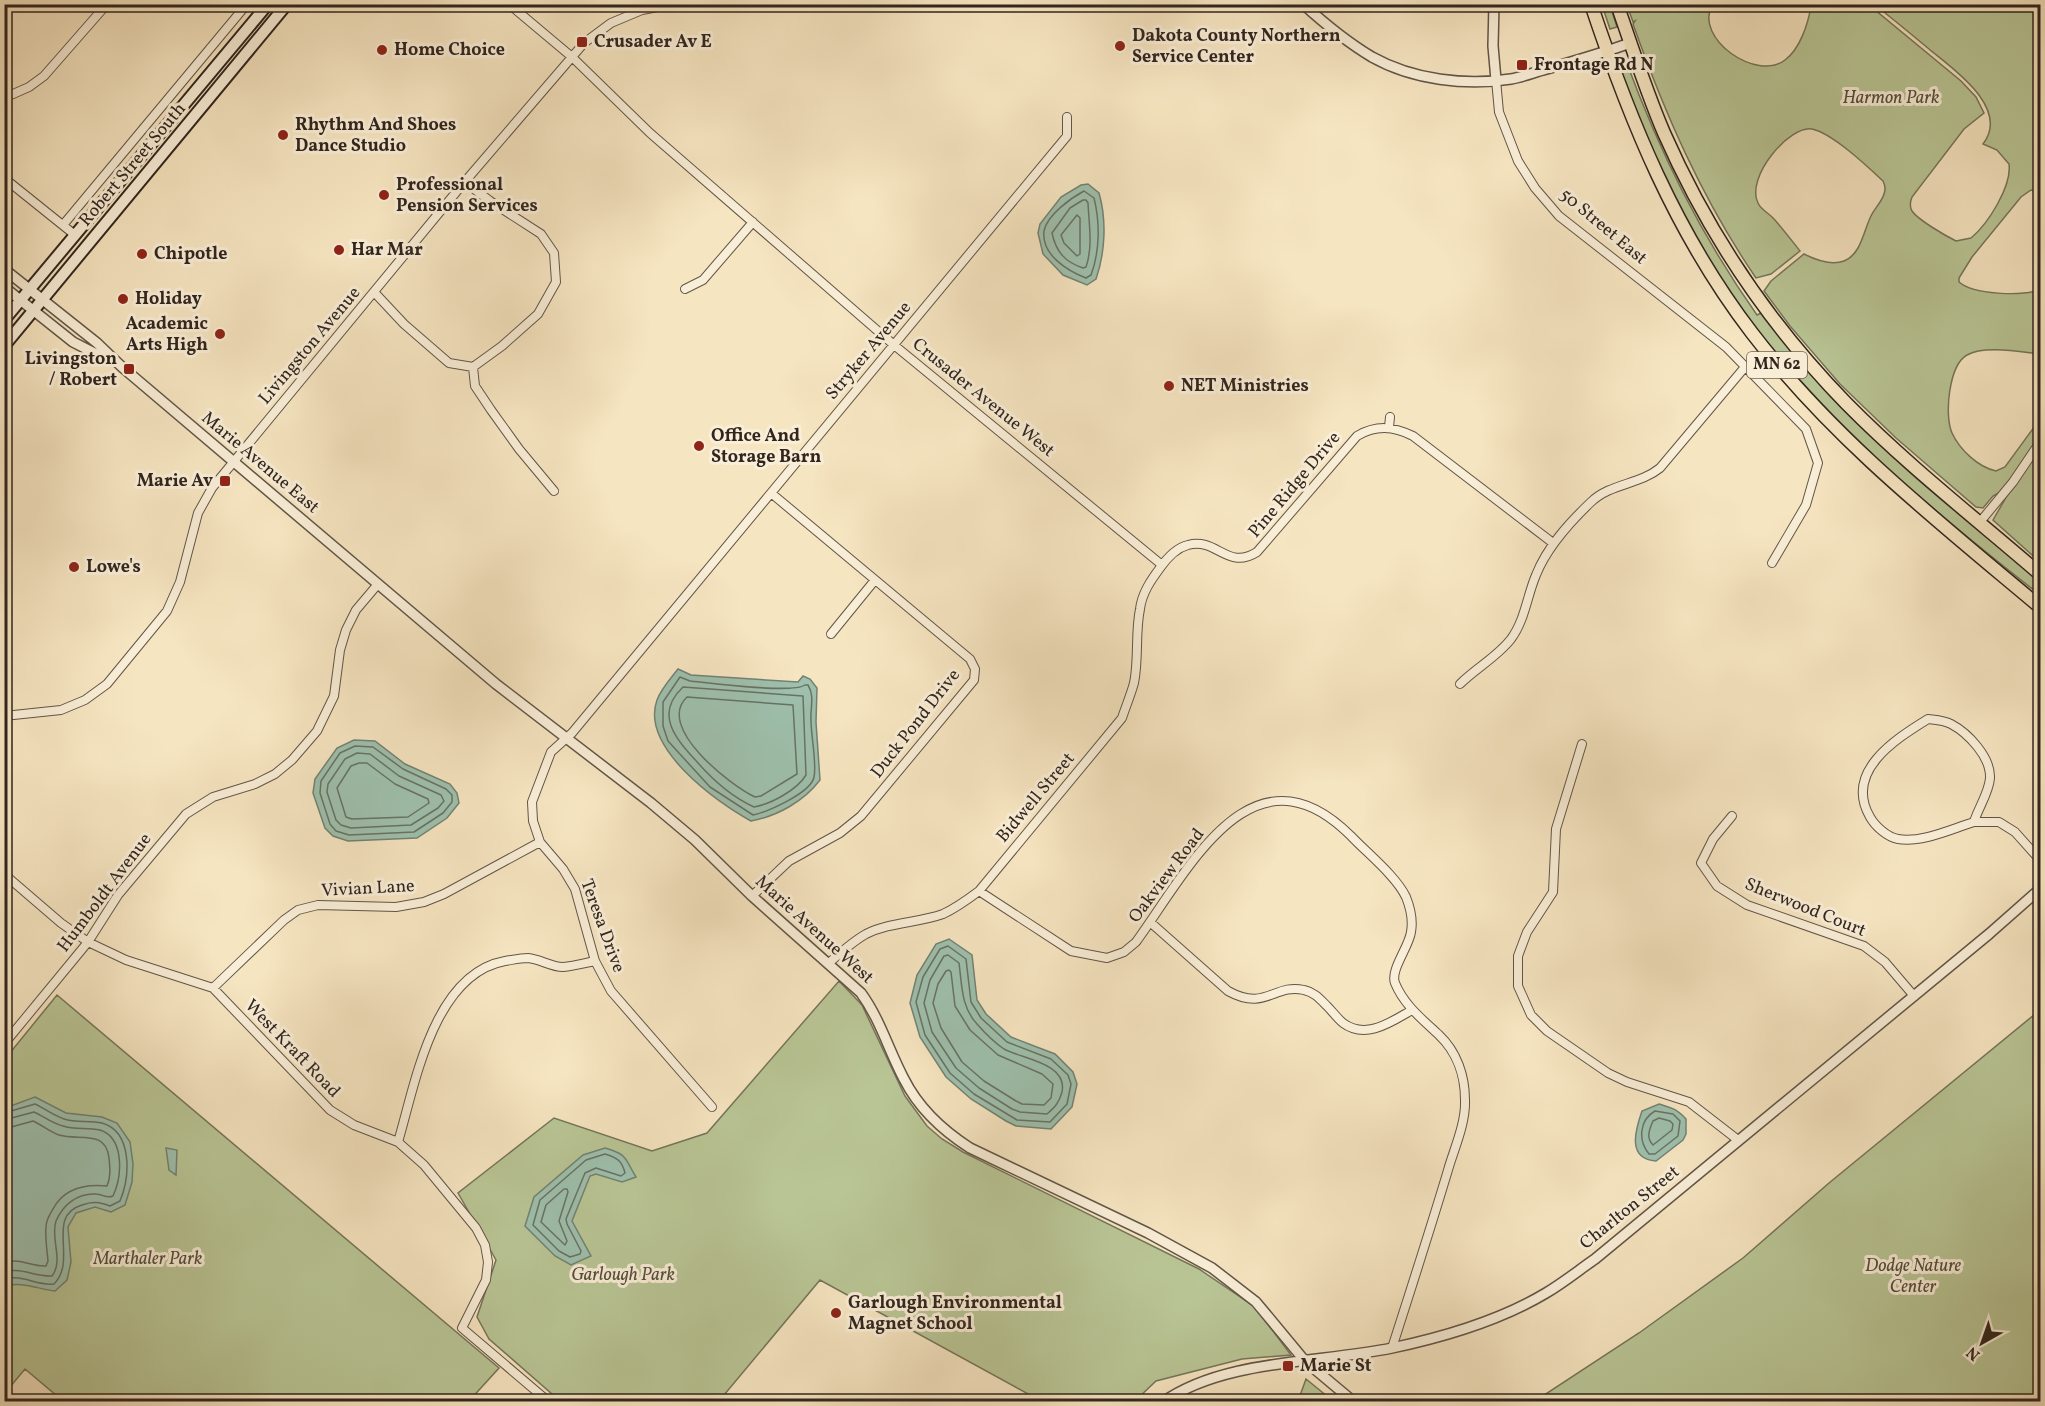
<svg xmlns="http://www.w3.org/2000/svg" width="2045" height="1406" font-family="Vollkorn,serif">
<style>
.green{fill:#b9c595;stroke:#75755a;stroke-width:1.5}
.water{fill:#9ec0ad;stroke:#728274;stroke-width:1.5}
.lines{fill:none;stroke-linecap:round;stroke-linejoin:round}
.shore{stroke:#687266;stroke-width:1.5}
.stream{stroke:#728274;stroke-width:2}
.minor-casing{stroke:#625547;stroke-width:10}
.tertiary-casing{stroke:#625547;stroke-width:12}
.secondary-casing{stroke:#31251e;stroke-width:14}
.trunk-casing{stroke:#31251e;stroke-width:15}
.minor{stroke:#f9eed7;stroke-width:8}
.tertiary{stroke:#f9eed7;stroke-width:9}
.secondary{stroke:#f9eed7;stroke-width:10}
.trunk{stroke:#f6e5c1;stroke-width:12}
.poi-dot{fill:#8f2418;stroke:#f9eed7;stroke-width:2}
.labels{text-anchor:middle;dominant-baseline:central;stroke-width:6;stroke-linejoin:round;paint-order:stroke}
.shield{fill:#f9eed7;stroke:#6d6156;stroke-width:1.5}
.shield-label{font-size:16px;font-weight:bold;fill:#31251e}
.poi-label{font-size:18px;font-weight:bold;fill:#31251e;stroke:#f9eed7;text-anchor:start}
.park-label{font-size:18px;font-style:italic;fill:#534d3c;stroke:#f9eed7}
.street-label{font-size:18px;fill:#31251e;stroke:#f9eed7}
</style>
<rect width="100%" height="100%" fill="#f6e5c1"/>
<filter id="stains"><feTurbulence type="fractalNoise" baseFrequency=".00333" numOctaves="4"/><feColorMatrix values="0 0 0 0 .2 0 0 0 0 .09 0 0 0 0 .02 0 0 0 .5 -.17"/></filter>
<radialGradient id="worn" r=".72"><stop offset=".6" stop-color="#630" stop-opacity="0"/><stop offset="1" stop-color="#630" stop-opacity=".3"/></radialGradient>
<path class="green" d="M 1816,4 L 1869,5 L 1961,81 L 1976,97 L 1984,113 L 1964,129 L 1912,197 C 1910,202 1909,206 1912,211 C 1918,220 1946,236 1956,241 L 1971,238 C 1988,224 2012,186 2009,164 L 1997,150 L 1983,144 C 2011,108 1952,68 1929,49 C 1911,34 1893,19 1875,5 L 2040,5 L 2040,193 L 2031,190 L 2021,197 L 1972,257 L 1959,278 L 1959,282 C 1974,295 2021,296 2040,290 L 2040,354 C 2021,352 1984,345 1967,355 C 1949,365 1944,415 1952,433 C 1960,450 1978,467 1996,471 L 2005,467 L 2040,419 L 2040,436 L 2002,491 L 1993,496 L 1983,508 L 1976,507 L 1896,438 L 1840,384 L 1790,326 L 1764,291 L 1771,281 L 1804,254 C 1816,260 1831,266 1844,261 C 1862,254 1864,228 1872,214 C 1876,207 1882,201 1884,194 C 1886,189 1885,185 1883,181 C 1867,166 1832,133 1812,129 C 1790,125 1745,177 1758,203 C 1761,210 1769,213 1774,219 C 1783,229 1792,241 1800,251 L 1771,274 L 1756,278 C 1702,199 1665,114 1633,24 L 1635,21 L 1633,22 L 1627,5 L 1712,5 C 1694,39 1757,82 1785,60 C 1800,49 1808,24 1811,6 Z
M 1602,5 L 1610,5 L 1617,27 L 1610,29 Z
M 1623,58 L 1626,61 C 1660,153 1700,234 1757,315 L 1761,313 C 1783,341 1806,370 1831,397 C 1896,464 1970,522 2040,582 L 2040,595 C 1938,515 1836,432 1756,329 C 1725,288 1698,243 1674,198 C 1651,155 1635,109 1618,64 L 1620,59 Z
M 2040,447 L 2040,562 L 1993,520 L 2008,494 Z
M 839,981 L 862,1005 L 905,1096 L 927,1126 L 942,1139 L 963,1152 L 1199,1269 L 1255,1307 L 1291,1355 L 1242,1359 L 1156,1381 L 1135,1401 L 1041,1401 L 820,1280 L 719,1401 L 560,1401 L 489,1339 L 477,1317 L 496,1260 L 458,1193 L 554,1118 L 652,1151 L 707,1133 Z
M 57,995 L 499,1368 L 469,1401 L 63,1401 L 25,1369 L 5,1393 L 5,1059 Z
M 2040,1010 L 2040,1401 L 1535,1401 L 1639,1333 L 1743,1258 L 1829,1183 Z
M 1306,1379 L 1333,1401 L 1298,1401 Z"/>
<path class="water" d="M 1088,184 L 1099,193 C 1107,221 1105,253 1096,279 L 1087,285 L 1063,275 L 1043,254 L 1038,233 L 1040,224 L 1061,197 L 1081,185 Z
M 678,669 L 691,675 L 798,682 L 803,676 L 810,679 L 817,688 L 816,722 L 820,780 C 804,801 778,816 751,821 C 716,802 640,747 657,700 C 661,689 671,678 678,669 Z
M 354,740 L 375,741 L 405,764 L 450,784 L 457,793 L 459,803 L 447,818 L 417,838 L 348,841 L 333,836 L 325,828 L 313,793 L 315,779 L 337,748 Z
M 949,939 L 972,955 L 977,1000 L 986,1014 L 1011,1037 L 1055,1054 L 1073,1072 L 1077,1084 L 1072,1107 L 1051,1129 L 1016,1126 L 1006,1121 L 971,1099 L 946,1077 L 920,1037 L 910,1003 L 917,975 L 936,944 Z
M 35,1097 L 66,1113 L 102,1117 L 117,1123 L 130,1142 L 133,1164 L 132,1182 L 125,1205 L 111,1212 L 95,1207 L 76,1213 L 68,1227 L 71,1262 L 67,1280 L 55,1291 C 38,1289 21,1281 5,1286 L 5,1108 Z
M 1659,1104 C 1672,1108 1677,1109 1686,1119 L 1686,1134 L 1683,1140 L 1656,1161 C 1627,1159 1635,1131 1642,1111 Z
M 166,1148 L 177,1150 L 176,1175 L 169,1170 Z
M 605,1148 C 629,1155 624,1158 636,1177 L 622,1182 L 596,1174 L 590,1176 L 572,1221 L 591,1256 L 571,1265 L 555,1256 L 525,1226 L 534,1197 L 583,1155 Z"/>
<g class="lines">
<path class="shore" d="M 1084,191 L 1094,198 C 1100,222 1100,251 1091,275 L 1086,278 C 1068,271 1041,255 1044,231 C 1047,215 1071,198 1084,191 Z
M 1083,200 L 1086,200 L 1088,203 C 1089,224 1093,247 1086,267 L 1083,268 C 1065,262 1056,252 1052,233 L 1070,208 Z
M 1077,215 L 1080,218 L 1080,254 L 1077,256 L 1064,243 L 1061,235 Z
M 680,677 L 690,681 C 710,683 792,694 805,685 L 808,685 C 815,696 810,709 811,721 C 811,735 817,765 814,777 C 811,793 767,812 753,815 L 710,787 L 668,741 L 663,726 L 663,702 Z
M 683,687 L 803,696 L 806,775 C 797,790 771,804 754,807 C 732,797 713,780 698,763 C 677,740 653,715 683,687 Z
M 687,697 L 793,705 L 797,774 L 761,796 L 755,797 C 730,785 655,727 687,697 Z
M 355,746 L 373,747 L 403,769 L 446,789 L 452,795 L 452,802 L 443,813 L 414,832 L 349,835 L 336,831 L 330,824 L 320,793 L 321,781 L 340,753 Z
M 357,753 L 370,754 L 399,776 L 441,795 L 444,801 L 438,808 L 411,825 L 351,828 L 341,825 L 336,820 L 327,792 L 328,784 L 345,759 Z
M 359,763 L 367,763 L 395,784 L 428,799 L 429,803 L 408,817 L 352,819 L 346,817 L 337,788 L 351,766 Z
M 948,946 L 966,959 L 971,1002 L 981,1018 L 1007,1042 L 1051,1059 L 1068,1075 L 1071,1084 L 1067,1104 L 1050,1122 L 1017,1120 L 974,1094 L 950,1073 L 925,1035 L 916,1002 L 923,977 L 940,949 Z
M 948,955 L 959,963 C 962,985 961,1007 977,1024 C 984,1032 995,1043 1004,1049 C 1022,1059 1068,1063 1062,1092 C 1059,1103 1055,1107 1047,1114 L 1020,1112 L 1012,1109 L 979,1088 L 956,1068 L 932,1032 L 924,1003 L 930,980 L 944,956 Z
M 949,970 L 951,972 L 955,1006 L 970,1030 L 998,1055 L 1042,1074 L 1053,1084 L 1051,1098 L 1044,1105 L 1022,1104 L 1016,1101 L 984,1081 L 962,1062 L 941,1028 L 933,1003 L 938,984 L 946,971 Z
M 1655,1111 L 1673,1114 L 1680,1121 L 1678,1136 L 1655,1154 L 1649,1154 C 1638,1141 1639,1120 1655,1111 Z
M 4,1113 L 35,1104 C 44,1108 54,1116 64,1119 C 76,1123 90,1120 102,1123 C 133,1132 130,1177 120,1201 L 110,1206 C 99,1202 93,1201 82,1205 C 45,1216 78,1260 54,1284 C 36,1286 23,1274 4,1279
M 1659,1118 L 1670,1121 L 1673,1124 L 1672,1130 L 1653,1145 C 1646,1138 1649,1130 1653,1121 Z
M 4,1120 L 34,1112 C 43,1116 53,1124 63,1126 C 75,1130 88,1127 100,1130 C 125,1138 122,1177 113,1196 C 106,1199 103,1194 96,1194 C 77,1193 63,1205 56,1221 C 50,1238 64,1261 52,1276 C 34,1277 23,1267 4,1272
M 4,1129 L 33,1121 C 42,1125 50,1132 59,1135 C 79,1141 106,1129 109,1158 C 110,1168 111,1177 107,1186 C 86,1184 64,1188 53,1209 C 50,1214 46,1220 46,1227 C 45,1238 47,1249 48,1261 L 46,1266 C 31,1267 22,1258 4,1262
M 605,1154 C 618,1158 622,1161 625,1173 L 621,1176 L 596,1168 L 585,1173 L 566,1219 L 567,1224 L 581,1251 L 580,1254 L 570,1257 L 559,1251 L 533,1225 L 540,1200 L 586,1160 Z
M 564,1189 L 567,1189 L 568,1192 L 559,1221 L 567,1241 L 565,1245 L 541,1222 L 546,1205 Z"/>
<path class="stream" d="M 2032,4 L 2040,10"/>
<g class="minor-casing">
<path id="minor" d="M 509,4 L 572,57 L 650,133 L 894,345 L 1162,565
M 1496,80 L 1499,112 L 1518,161 L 1535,188 L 1559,216 L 1726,347 L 1806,429 L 1818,463 L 1806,505 L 1772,563
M 4,98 L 29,87 L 44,76 L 107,4
M 4,178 L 75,235
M 63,225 L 247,4
M 685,289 L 703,280 L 753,222
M 374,292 L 404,324 L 449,363 L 473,367 L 502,346 L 538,314 L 556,282 L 554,253 L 541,234 L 490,201 L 465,182
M 473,367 L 475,386 L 491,410 L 519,449 L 554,491
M 1389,427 L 1390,417
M 1980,522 L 2013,482 L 2040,442
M 831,634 L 875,580
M 1460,684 C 1476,668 1497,657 1511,639 C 1525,620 1527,596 1536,575 C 1547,547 1569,523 1591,502 C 1611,483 1639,485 1660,468 L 1745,367
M 4,716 L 61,710 L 85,700 L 107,684 L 167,611 L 180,582 L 198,513 L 212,488 L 462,185 L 584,43 L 611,23 L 642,10 L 673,4
M 1928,719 C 1936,720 1943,720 1951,724 C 1968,733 1991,757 1990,778 C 1989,793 1978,808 1974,822 C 1951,829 1922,843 1898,839 C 1887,837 1875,826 1870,817 C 1844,772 1894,740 1928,719 Z
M 1582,744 L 1556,829 L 1553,892 L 1527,932 L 1518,956 L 1518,986 L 1531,1015 L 1547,1031 L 1608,1073 L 1627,1082 L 1689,1102 L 1738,1140
M 1732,816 L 1713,839 L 1701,863 L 1717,886 L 1747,905 L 1864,946 L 1885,962 L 1914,996
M 1974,822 L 1999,822 L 2015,832 L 2040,860
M 4,874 L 61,923 L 88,942 L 126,960 L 213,988 L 330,1110 L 354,1125 L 398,1142 L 424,1165 L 476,1228 L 485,1245 L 488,1262 L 486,1280 L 462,1328 L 549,1402
M 979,891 L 1071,951 L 1107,958 L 1124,952 L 1136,942 C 1188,871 1252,737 1351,836 C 1367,853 1396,876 1406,897 C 1410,907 1413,921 1411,932 C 1409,947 1390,970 1395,983 C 1404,1005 1422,1019 1439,1035 C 1457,1052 1465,1076 1465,1100 C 1466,1123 1454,1149 1448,1170 C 1430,1230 1411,1289 1392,1348
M 752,896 L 789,861 L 840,833 L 861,816 L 974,680 L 975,669 L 970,659 L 771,493
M 1150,922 L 1228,991 C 1266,1012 1274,983 1304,990 C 1314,992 1320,999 1327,1006 C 1332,1011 1337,1018 1343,1023 C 1366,1040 1391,1022 1412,1010
M 829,963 C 841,952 852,942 866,934 C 890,922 918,923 943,914 C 956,908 967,900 979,891 L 1122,718 C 1126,706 1131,694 1134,683 C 1139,659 1135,633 1140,609 C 1142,593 1151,580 1160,568 C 1167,558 1176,548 1188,545 C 1217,537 1227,571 1257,552 L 1357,436 C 1376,425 1393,426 1413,436 L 1553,543
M 213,988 L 284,920 L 298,910 L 318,905 L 396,907 L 424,902 L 444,894 L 540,842
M 4,1044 L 88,942 L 118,895 L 186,814 L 213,797 L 255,784 L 275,774 L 292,760 L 317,731 L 334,696 L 340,650 L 346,630 L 356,610 L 378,584
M 712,1107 L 611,991 L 595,961 L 575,889 L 563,869 L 540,842 L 533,821 L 532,802 L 551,752 L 572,733 L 1067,136 L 1067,117
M 398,1142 C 415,1085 433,974 505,961 C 512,960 520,958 528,958 C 540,959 551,967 563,967 C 574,966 585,963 595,961"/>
</g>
<g class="tertiary-casing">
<path id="tertiary" d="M 1303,4 C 1325,24 1347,42 1372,57 C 1413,80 1466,86 1511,79 C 1523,77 1535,72 1547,69 C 1575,61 1603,53 1630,43
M 1494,4 L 1493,46 L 1496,80
M 4,269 L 97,343 L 122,367 L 496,684 L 651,803 L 695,840 L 752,896 L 861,993 C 880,1019 889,1051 904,1079 C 919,1109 942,1130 970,1148 L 1148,1233 L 1212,1268 L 1256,1302 L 1305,1361 L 1354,1402
M 4,287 L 73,342 L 110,361
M 1163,1402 C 1224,1359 1321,1363 1392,1348 C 1444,1337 1501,1320 1546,1293 C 1563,1283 1579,1270 1595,1259 L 1989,934 L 2040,889"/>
</g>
<g class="secondary-casing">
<path id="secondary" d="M 4,320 L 268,4
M 4,346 L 287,4"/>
</g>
<g class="trunk-casing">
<path id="trunk" d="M 1591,4 C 1630,121 1676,234 1752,333 C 1833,439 1939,522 2040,607
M 1617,4 C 1632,47 1646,91 1664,133 C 1708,233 1770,325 1846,403 C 1906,464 1975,518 2040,574"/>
</g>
<use href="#minor" class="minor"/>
<use href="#tertiary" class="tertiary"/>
<use href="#secondary" class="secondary"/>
<use href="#trunk" class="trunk"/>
</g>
<g class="poi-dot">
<rect x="576" y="36" width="12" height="12" rx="3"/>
<circle cx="1120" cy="46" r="6"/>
<circle cx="382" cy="50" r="6"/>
<rect x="1516" y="59" width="12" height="12" rx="3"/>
<circle cx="283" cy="135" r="6"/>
<circle cx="384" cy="195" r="6"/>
<circle cx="339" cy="250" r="6"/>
<circle cx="142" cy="254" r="6"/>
<circle cx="123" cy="299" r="6"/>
<circle cx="220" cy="334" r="6"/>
<rect x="123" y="363" width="12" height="12" rx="3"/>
<circle cx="1169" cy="386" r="6"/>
<circle cx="699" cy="446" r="6"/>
<rect x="219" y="475" width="12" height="12" rx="3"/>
<circle cx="74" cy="567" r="6"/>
<circle cx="836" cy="1313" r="6"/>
<rect x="1282" y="1360" width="12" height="12" rx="3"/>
</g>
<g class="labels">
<rect class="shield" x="1747" y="352" width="60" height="26" rx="4.5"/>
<g class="shield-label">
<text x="1777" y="365">MN 62</text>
</g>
<g class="poi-label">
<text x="1132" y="36">Dakota County Northern<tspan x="1132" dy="21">Service Center</tspan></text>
<text x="594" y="42">Crusader Av E</text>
<text x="394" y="50">Home Choice</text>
<text x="1534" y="65">Frontage Rd N</text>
<text x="295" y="125">Rhythm And Shoes<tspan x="295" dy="21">Dance Studio</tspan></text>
<text x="396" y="185">Professional<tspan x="396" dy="21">Pension Services</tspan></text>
<text x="351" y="250">Har Mar</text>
<text x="154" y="254">Chipotle</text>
<text x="135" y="299">Holiday</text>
<text x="208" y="324" text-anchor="end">Academic<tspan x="208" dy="21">Arts High</tspan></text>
<text x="117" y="359" text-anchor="end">Livingston<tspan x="117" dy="21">/ Robert</tspan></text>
<text x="1181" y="386">NET Ministries</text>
<text x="711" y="436">Office And<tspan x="711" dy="21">Storage Barn</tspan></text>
<text x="213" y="481" text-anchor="end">Marie Av</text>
<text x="86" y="567">Lowe's</text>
<text x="848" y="1303">Garlough Environmental<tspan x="848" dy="21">Magnet School</tspan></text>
<text x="1300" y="1366">Marie St</text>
</g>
<g class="park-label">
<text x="1891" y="98">Harmon Park</text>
<text x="148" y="1259">Marthaler Park</text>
<text x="1913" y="1266">Dodge Nature<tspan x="1913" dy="21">Center</tspan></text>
<text x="623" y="1275">Garlough Park</text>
</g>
<g class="street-label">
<text transform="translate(133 165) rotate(-50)">Robert Street South</text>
<text transform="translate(1603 227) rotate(40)">50 Street East</text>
<text transform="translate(310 346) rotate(-50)">Livingston Avenue</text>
<text transform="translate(869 351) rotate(-50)">Stryker Avenue</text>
<text transform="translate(983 398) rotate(39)">Crusader Avenue West</text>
<text transform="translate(260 463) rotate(40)">Marie Avenue East</text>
<text transform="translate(1295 485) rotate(-50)">Pine Ridge Drive</text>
<text transform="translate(916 724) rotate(-52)">Duck Pond Drive</text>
<text transform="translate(1036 798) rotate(-50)">Bidwell Street</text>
<text transform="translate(1167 876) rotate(-53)">Oakview Road</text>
<text transform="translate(368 889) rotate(-3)">Vivian Lane</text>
<text transform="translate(105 893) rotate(-53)">Humboldt Avenue</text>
<text transform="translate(1805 908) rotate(22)">Sherwood Court</text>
<text transform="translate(602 926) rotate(70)">Teresa Drive</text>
<text transform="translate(814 930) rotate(42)">Marie Avenue West</text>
<text transform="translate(292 1049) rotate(46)">West Kraft Road</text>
<text transform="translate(1630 1208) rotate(-39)">Charlton Street</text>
</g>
</g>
<rect width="2045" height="1406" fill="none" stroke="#f6e5c1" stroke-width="24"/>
<rect x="6" y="6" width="2033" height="1394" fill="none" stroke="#31251e" stroke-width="3"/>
<rect x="12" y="12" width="2021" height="1382" fill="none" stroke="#31251e" stroke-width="1.5"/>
<g transform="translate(1982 1343) rotate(220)" stroke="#f9eed7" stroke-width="4.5" paint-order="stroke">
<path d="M0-4.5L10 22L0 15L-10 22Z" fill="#31251e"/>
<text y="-9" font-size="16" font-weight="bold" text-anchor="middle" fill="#31251e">N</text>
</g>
<rect width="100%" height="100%" filter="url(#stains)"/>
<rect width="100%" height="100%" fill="url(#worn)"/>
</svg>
